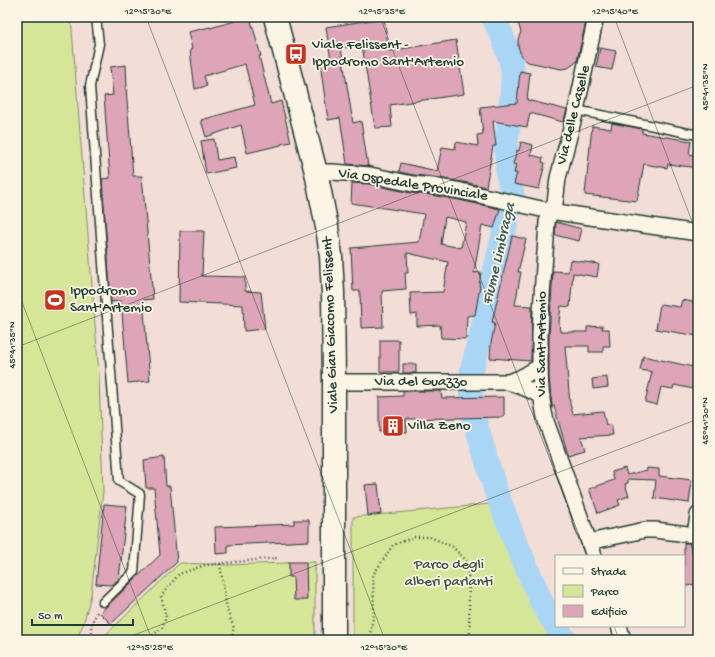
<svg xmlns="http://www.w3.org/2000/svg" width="715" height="657" font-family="'Gochi Hand',sans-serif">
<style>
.green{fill:#d6e699;stroke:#7a9266}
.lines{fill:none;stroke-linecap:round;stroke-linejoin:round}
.river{stroke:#aad6f6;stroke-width:24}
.building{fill:#dda5b7;stroke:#1f3d34;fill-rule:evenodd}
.lane-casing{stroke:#1f3d34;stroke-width:11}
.street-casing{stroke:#1f3d34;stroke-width:18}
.primary-casing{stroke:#1f3d34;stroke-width:25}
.path{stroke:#1f3d34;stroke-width:2.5;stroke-dasharray:1 3;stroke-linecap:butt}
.lane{stroke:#fcf5e5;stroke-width:8}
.street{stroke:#fcf5e5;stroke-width:15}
.primary{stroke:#fcf5e5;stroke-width:22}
.ticks{fill:none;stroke:#1f3d34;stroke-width:1;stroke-opacity:0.45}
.labels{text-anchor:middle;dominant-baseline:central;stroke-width:3.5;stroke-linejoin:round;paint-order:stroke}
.poi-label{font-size:15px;fill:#1f3d34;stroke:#fcf5e5;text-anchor:start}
.street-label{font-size:15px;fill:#1f3d34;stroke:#fcf5e5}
.park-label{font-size:15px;fill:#3a5643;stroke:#fcf5e5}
.water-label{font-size:16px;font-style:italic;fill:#3b5c5b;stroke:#fcf5e5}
.neatline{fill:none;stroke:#1f3d34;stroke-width:1.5}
.ticks-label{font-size:10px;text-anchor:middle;fill:#1f3d34}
</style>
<rect width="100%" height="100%" fill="#f3ddd7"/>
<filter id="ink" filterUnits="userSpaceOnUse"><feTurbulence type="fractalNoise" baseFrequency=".025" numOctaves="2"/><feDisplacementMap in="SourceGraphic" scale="8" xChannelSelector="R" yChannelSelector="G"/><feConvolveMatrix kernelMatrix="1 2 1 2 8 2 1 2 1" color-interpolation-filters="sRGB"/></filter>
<g filter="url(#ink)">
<path class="green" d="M 17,17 L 71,17 L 99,375 L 103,491 L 91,595 L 83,625 L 76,640 L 17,640 Z
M 491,504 C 507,542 523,580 544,615 C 549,623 556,632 561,640 L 353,640 L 353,517 Z
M 315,562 L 315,640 L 100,640 L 116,625 L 180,563 L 227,565 Z"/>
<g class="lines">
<path class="river" d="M 471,398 L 472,370 L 489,302 L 491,286 L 513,196 L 508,176 L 506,148 L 512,93 L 513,73 L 511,62 L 502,35 L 493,17
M 474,418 L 495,489 L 514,538 L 542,603 L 549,615 L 565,640"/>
</g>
<path class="building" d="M 234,17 L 250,17 L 261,56 L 259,56 L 271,104 L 281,101 L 291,142 L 281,144 L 281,145 L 247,153 L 241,125 L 206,137 L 201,120 L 255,105 L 245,64 L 204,76 L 207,86 L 195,89 L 190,50 L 192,49 L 188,32 L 210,27 L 210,28 L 235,21 Z
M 516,17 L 587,17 L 577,61 L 574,64 L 568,68 L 561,69 L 528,62 L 523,58 L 520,52 L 518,46 L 518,39 L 521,32 Z
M 384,18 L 389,51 L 456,40 L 464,94 L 390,105 L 392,127 L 375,128 L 362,45 L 341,48 L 353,123 L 361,121 L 368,166 L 347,164 L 340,118 L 328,120 L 320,63 L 331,61 L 326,27 Z
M 600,48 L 616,51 L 612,70 L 596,67 Z
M 126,65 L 127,86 L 126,87 L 133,176 L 142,176 L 153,299 L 143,300 L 150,381 L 128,383 L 121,301 L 111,302 L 102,179 L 110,178 L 104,96 L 113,95 L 110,67 Z
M 520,71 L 530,73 L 527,100 L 567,110 L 563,122 L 530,113 L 527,127 L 493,121 L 496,146 L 493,146 L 486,187 L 463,182 L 433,177 L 414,175 L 399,172 L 401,163 L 437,171 L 442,147 L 455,149 L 456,142 L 478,146 L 477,135 L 483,134 L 480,107 L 517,103 Z
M 612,123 L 642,129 L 642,133 L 691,141 L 689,154 L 698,156 L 698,168 L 668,164 L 667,168 L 644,164 L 637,201 L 585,195 L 592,126 L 611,129 Z
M 214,139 L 217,160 L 234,157 L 236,168 L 206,174 L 201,141 Z
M 521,142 L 533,145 L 531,155 L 543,158 L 542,162 L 545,163 L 539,189 L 514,184 L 517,173 L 514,173 L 516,165 L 513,164 L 517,150 L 519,151 Z
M 352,183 L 369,184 L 411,193 L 431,195 L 459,200 L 500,209 L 494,228 L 482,225 L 474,273 L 481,272 L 479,286 L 480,286 L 475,315 L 467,316 L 466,339 L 441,338 L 440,325 L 417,326 L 417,314 L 411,315 L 410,293 L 443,292 L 448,262 L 407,253 L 408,273 L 405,273 L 406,289 L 382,291 L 383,327 L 361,328 L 360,291 L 353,291 L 351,248 L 419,242 L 424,214 L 351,203 ZM 445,217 L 466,222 L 461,248 L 441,244 Z
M 556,222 L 582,229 L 579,241 L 555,235 Z
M 180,231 L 204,231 L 202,276 L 245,277 L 245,291 L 261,292 L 265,329 L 244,331 L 243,305 L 179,302 Z
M 512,236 L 526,239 L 518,272 L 521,272 L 515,305 L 532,306 L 531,361 L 490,358 L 491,343 L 495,323 L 492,322 Z
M 570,260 L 599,264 L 597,277 L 573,273 L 570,307 L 561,306 L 559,322 L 560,332 L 587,332 L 587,327 L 603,326 L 602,329 L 609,329 L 610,346 L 603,346 L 603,352 L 589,352 L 589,346 L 565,346 L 570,404 L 573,414 L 603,411 L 606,425 L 611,424 L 613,435 L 581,437 L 585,450 L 568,455 L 554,406 L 552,406 L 549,378 L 549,336 L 553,271 L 568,272 Z
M 682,300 L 698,303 L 698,336 L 656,329 L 660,304 L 680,307 Z
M 380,340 L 399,340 L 399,372 L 380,372 Z
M 643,356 L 698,368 L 698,390 L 674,385 L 673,389 L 661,387 L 657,405 L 645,402 L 652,372 L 640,370 Z
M 403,364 L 416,364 L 416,373 L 403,373 Z
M 607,377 L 608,387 L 593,389 L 592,379 Z
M 403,391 L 441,391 L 442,398 L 504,397 L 504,417 L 406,419 L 407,432 L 379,432 L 379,397 L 403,396 Z
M 164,457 L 166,486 L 170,486 L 177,562 L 111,624 L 100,613 L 160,555 L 154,488 L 146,488 L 144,460 Z
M 625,468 L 627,475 L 647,470 L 647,468 L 659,469 L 659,476 L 692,480 L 689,503 L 654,498 L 656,480 L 628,479 L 628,483 L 625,484 L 629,496 L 618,500 L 620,505 L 598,513 L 589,489 L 614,480 L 612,472 Z
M 378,484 L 381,514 L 368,516 L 365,485 Z
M 104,504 L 127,506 L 119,579 L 112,585 L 96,584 Z
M 294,520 L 309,520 L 309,541 L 228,545 L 228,553 L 216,554 L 215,527 L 294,524 Z
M 684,543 L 689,543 L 698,570 L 698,583 L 684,587 Z
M 289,562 L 306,562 L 307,600 L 294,600 L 293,577 L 289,577 Z"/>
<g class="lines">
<g class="lane-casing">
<path id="lane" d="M 96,17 L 99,44 L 90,86 L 119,481 L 140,494 L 134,572 L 103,602
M 576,110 L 698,135"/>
</g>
<g class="street-casing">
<path id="street" d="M 316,172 L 333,172 L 370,175 L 413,184 L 432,186 L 461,191 L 550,211 L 698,233
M 539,367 L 520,378 L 508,382 C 520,386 531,390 542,396
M 334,382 L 508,382
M 589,542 L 645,530 L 655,530 L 695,535 L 698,515
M 594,556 L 546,421 C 539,394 540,364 540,336 C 541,298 545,260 547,222 L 550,211 L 555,203 L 558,178 L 576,110 L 596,17
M 619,626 L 623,640"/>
</g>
<g class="primary-casing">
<path id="primary" d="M 275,17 L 316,172 L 327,227 L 331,256 L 333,293 L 334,382 L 334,640"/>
</g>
<path class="path" d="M 220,564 L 227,610 L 234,628 L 231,640
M 92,640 L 91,625 L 98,610
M 146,640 L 162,628 L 166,617 L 161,596 L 179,574 L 205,565 L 277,558
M 369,640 L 374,613 L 373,575 L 393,545 L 414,537 L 430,537 L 453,547 L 468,563 L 470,640"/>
<use href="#lane" class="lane"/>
<use href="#street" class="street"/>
<use href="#primary" class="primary"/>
</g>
</g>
<path class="ticks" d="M 146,17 L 385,640M 380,17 L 587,556M 614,17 L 698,237M 17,289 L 152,640M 17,347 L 698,85M 614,626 L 619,640M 121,640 L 698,419"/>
<defs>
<g id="bus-square" transform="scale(1.15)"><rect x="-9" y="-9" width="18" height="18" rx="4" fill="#c8321e" stroke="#fcf5e5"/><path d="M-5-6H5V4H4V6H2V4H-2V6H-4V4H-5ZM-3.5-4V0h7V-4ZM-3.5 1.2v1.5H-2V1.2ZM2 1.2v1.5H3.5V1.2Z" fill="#fff"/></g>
<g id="stadium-square" transform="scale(1.15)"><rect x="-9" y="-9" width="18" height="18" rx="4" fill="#c8321e" stroke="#fcf5e5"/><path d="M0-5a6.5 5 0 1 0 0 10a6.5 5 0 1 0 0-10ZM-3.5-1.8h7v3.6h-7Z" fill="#fff"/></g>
<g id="building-square" transform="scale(1.15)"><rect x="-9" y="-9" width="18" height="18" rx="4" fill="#c8321e" stroke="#fcf5e5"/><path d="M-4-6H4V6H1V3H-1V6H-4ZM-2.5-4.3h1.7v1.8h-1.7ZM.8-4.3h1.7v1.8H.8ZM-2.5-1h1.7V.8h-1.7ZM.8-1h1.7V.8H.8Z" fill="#fff"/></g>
</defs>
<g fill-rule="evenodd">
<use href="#bus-square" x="296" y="54"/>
<use href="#stadium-square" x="55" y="300"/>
<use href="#building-square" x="393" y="426"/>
</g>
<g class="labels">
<g class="poi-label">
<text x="312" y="45">Viale Felissent -<tspan x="312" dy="17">Ippodromo Sant'Artemio</tspan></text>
<text x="70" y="291">Ippodromo<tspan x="70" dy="17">Sant'Artemio</tspan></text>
<text x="408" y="426">Villa Zeno</text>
</g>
<g class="street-label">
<text transform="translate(574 115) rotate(-76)">Via delle Caselle</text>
<text transform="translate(413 185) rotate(9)">Via Ospedale Provinciale</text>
<text transform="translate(331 325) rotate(-92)">Viale Gian Giacomo Felissent</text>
<text transform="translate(542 344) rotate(-90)">Via Sant'Artemio</text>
<text x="421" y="382">Via del Guazzo</text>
</g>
<g class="park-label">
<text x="449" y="565">Parco degli<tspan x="449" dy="17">alberi parlanti</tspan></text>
</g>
<g class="water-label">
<text transform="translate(500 254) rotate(-77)">Fiume Limbraga</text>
</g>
</g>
<rect width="715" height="657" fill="none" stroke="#fcf5e5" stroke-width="44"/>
<rect x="555" y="555" width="130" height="72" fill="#fcf5e5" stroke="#a4ab9e"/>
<rect x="563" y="568" width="20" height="6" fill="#fcf5e5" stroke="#a4ab9e"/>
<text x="591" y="575" font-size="12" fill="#1f3d34">Strada</text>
<rect x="563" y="585" width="20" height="12" fill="#d6e699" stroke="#a4ab9e"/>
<text x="591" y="595" font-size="12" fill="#1f3d34">Parco</text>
<rect x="563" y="605" width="20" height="12" fill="#dda5b7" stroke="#a4ab9e"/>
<text x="591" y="615" font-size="12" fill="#1f3d34">Edificio</text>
<path d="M32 619v6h101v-6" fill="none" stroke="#1f3d34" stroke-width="2"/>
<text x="38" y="619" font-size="12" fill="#1f3d34" stroke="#fcf5e5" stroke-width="3" paint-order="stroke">50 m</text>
<rect x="22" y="22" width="671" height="613" class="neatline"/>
<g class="ticks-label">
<text x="148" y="14">12°15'30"E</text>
<text x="382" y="14">12°15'35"E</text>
<text x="615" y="14">12°15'40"E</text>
<text transform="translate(704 87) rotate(-90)" y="4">45°41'35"N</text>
<text transform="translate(11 345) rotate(-90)" y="4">45°41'35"N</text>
<text transform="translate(704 421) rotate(-90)" y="4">45°41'30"N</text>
<text x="150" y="650">12°15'25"E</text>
<text x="384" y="650">12°15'30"E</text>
</g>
</svg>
